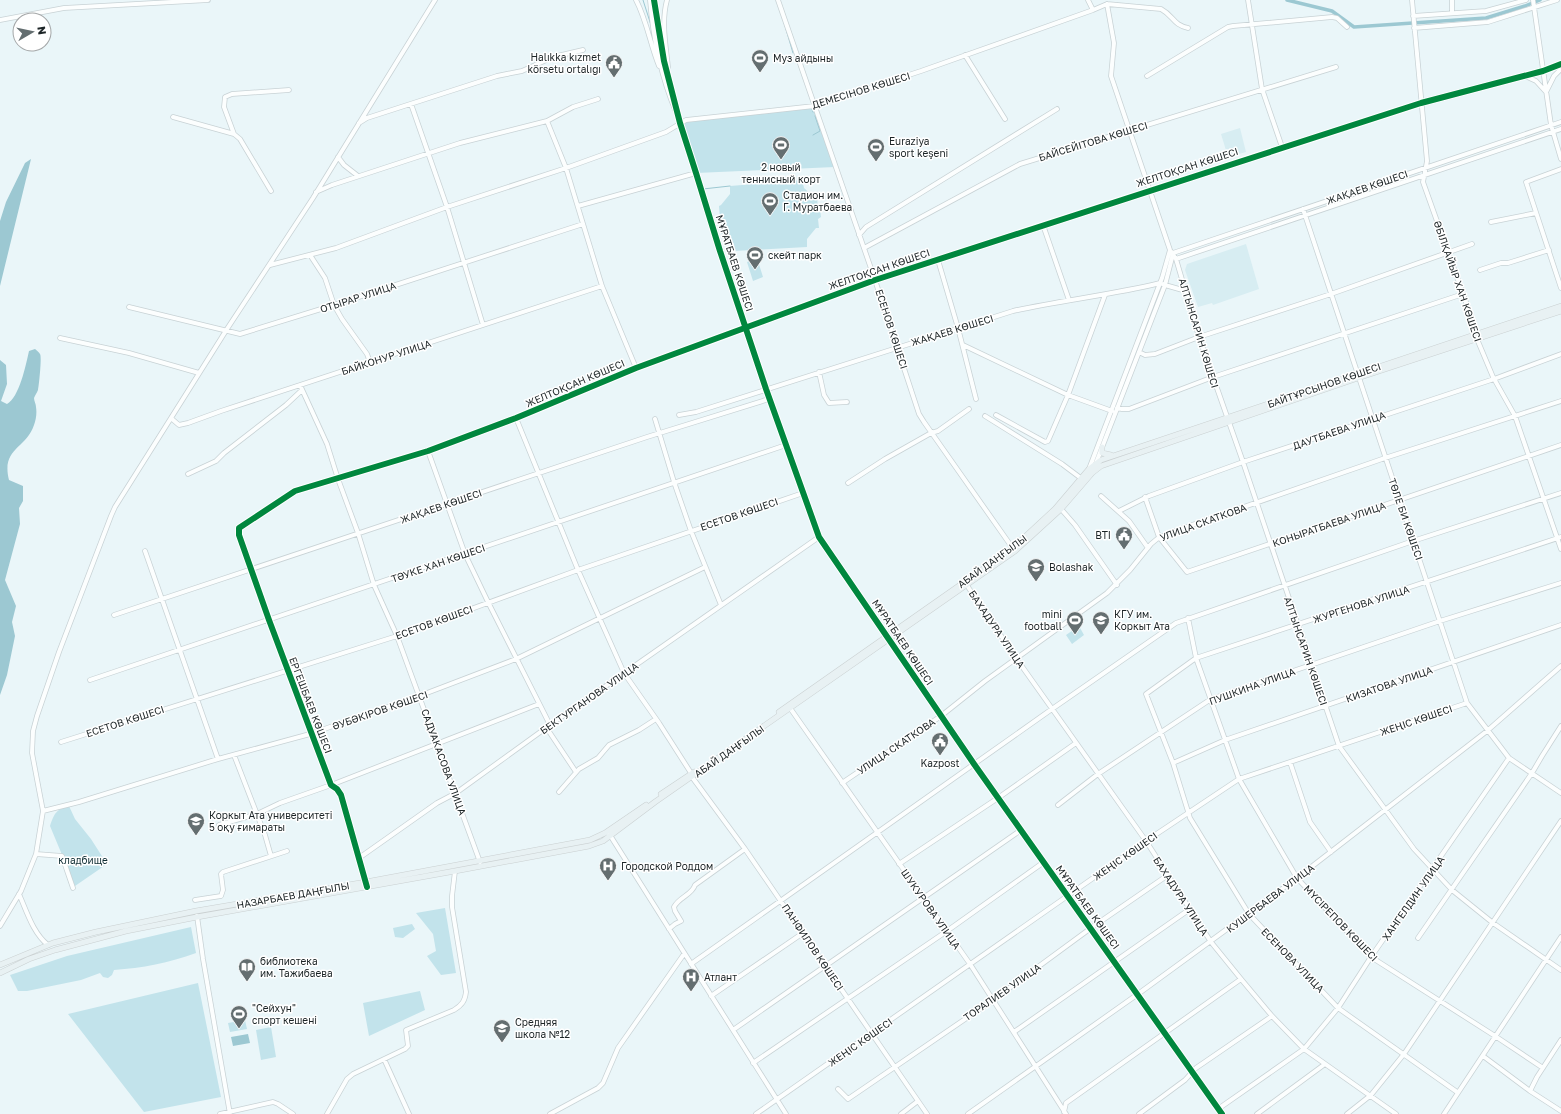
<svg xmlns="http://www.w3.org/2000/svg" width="1561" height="1114" font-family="'Golos Text',sans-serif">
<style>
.built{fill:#d7edf2}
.green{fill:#c2e3eb}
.water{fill:#9cc8d2}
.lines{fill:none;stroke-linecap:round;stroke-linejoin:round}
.stream{stroke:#9cc8d2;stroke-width:1}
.canal{stroke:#9cc8d2;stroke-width:3.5}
.minor-casing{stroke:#c8d2d5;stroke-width:5.5}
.major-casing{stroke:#cad0d1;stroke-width:6}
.minor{stroke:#fcfefe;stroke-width:4}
.major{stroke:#e8f1f3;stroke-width:5}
.cycleway-casing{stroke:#fff;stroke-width:8}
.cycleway{stroke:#00873e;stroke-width:6}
.labels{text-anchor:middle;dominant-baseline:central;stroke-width:3;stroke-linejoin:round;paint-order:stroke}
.poi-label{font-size:10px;fill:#1c2426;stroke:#fff;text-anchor:start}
.street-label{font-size:10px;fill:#1c2426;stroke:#fff}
.park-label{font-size:10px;fill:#112f35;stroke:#fff}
</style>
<rect width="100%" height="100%" fill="#eaf6f9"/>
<path class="built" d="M 1240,128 L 1246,152 L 1228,157 L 1221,134 Z
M 1246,244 L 1259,289 L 1213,305 L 1212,303 L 1198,307 L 1185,270 L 1187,264 Z"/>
<path class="green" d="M 814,106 L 835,167 L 696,173 L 680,123 Z
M 802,180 L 804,188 L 815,198 L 817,198 L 818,207 L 820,209 L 821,217 L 818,219 L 819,228 L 816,228 L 807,239 L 807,247 L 734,251 L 734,244 L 723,234 L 721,234 L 719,206 L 721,205 L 730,194 L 730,186 Z
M 757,258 L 763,277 L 753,281 L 747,262 Z
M 1079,626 L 1084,635 L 1072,644 L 1066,635 Z
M 69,806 L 75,819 L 91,839 L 107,864 L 75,886 L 50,826 C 54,814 56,809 69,806 Z
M 445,908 L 456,973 L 441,975 L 427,956 L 436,951 L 433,934 L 416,913 Z
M 412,924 L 415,929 L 403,938 L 395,937 L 393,928 Z
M 191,927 L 196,953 C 169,963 142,968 114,970 L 112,975 L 108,978 L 103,977 L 100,973 L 81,980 L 27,991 L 18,991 L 10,975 L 67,956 Z
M 198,983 L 221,1097 L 144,1112 L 68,1014 Z
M 420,991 L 425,1010 L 369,1036 L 363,1003 Z
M 245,1020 L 247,1029 L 230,1032 L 228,1023 Z
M 271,1027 L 276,1057 L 261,1060 L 256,1030 Z"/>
<path class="water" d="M 31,159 L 0,286 L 0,221 L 6,202 L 25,163 Z
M 35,349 C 37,351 39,352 40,354 C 42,356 39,385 38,390 C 37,393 35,395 34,398 C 34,401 36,404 36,407 C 37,413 36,420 34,425 C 26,449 1,448 9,480 L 23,486 L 23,501 L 19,508 L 20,524 L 5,580 L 16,606 L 12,622 L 15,636 L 7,675 L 0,695 L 0,360 L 6,365 L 7,384 L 1,401 L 7,404 C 19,398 26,365 29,351 Z
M 248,1034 L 250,1043 L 233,1046 L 231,1037 Z"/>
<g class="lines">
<path class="stream" d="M 643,0 L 651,25
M 783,19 L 793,53
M 662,61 L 664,67
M 812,109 L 813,112
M 813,135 L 820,131 L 815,116
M 703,189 L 730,186"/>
<path class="canal" d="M 1287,0 L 1332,11 L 1354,27 L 1486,18 L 1525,6 L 1540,0"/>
<g class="minor-casing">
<path id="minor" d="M 636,0 C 647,21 650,44 659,66
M 650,0 C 653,38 661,76 676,112
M 654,0 L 664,61 L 680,123 L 696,173 L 720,251 L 766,389 L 819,537 L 974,764 L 1222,1114
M 667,0 C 661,22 666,46 668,67
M 778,0 L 875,280 L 919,414 L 924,422 L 1014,550
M 1088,0 L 1093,10
M 1248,0 L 1262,89 L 1282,147
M 1412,0 L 1427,161 L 1423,182 L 1477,333 L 1477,339 L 1493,377 L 1515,416 L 1561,549
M 1452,0 L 1452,13
M 1533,0 L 1551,125 L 1561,159
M 1107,4 L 1114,43 L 1111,76 L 1170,250 L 1176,259 L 1199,337 L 1243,462 L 1339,746 L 1414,849 L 1452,890 L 1493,923 L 1561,970
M 1107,4 L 1161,9 C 1174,16 1173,25 1188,28
M 1413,16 L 1486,11 L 1526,0
M 0,20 L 64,8 L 208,0
M 1414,28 L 1488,22 L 1557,0
M 965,55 L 1005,119
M 1147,76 L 1228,27 L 1233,26 L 1332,17 L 1337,18 L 1347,27
M 1525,76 L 1536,81 L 1546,92 L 1554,76 L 1560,70
M 411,104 L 447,207 L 483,325
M 173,117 L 234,134 L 240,139 L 271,191
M 547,121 L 566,168 L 602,286 L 636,368
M 359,123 L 367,118 L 497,76 L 522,71 L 553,57 L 583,50
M 234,134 L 224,107 L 225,97 L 232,94 L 289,90
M 338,157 L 344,165 L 358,176
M 1561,169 L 1526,182 L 1561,288
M 316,192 L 332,185 L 460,143 L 547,121 L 573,107 L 598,99
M 578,206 L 696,173
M 1303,209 L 1467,703 L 1509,758 L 1561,793
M 1491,222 L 1536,213
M 1043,225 L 1069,300
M 859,235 L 866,227 L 1057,109
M 864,248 L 1020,164 L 1336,67
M 1173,253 L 1561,122
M 310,255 L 325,278 L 334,305 L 342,319 L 367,354 L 370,362
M 1176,259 L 1561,129
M 938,260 L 958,328 L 976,399
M 270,265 L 336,248 L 447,207 L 566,168 L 666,132 L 686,120 L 814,106 L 921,71 L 1093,10 L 1107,4
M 1480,270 L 1501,263 L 1508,263 L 1549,250
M 129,307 L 240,334 L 334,305 L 583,224
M 60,338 L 129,353 L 199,373
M 963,345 L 1068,395 L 1112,411
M 1139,352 L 1145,355 L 1155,354 L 1199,337 L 1331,294 L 1472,244
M 819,372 L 824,395 L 829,403 L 847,402
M 300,385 L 327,444 L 338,479 L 358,533 L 374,585 L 397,636 L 480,862
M 1117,408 L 1122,409 L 1129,409 L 1213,377 L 1463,294
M 679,415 L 696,412 L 1013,311 C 1062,300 1112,295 1160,283 L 1165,285 L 1186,291
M 996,415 L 1045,442 L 1048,441 L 1068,395 L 1105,295
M 985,416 L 1062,464 L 1082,479
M 516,418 L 578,570 L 624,673 L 659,723 L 691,773
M 172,419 L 179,425 L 188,423 L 221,411 L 602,286
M 655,419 L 674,482 L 691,531 L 721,605
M 428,451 L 465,554 L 488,602 L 550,725
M 1096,463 L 1165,285 L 1173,254
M 1089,469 L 1162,278 L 1170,250
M 188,474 L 216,461 L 224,453 L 286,405 L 302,390
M 848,483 L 885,459 L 931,433 L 938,431 L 969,409
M 1101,496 L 1129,521 L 1148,548
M 1145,497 L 1159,537 L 1187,572 L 1561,445
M 1061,509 L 1075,525 L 1117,585
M 1119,511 L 1149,496 L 1243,462 L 1494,379 L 1561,354
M 145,551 L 218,759
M 966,584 L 1016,658 L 1146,841 L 1211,942 L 1241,979 L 1272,1016 L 1304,1049 L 1396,1114
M 114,615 L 647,437 L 769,399
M 1188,618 L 1196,658 L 1239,779 L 1297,878 L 1371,957 L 1495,1036 L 1543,1068
M 90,680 L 786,445
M 790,708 L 970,964 L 1066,1114
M 546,727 L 576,772
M 61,742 L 397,636 L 578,570 L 803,493
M 234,755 L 265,835 L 271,856
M 1290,762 L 1310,822 L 1331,852
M 1173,763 L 1225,740 L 1561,625
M 692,777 L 745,849 L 927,1114
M 842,783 L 941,716 L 985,681 L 1107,593 L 1130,570 L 1151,544 L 1157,539 L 1169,533 L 1385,458 L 1561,401
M 559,792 L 579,769 L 598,758 L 609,745 L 639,730 L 656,719
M 1058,805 L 1098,774 L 1211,699 L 1440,621 L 1561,583
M 43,811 L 79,802 L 218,759 L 310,734 L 419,696 L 516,659 L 705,567
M 219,825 L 257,814 L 280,803 L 331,785 L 539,704
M 608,832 L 786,1114
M 36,854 L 62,856 L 73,888
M 359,858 L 437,803 L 456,793 L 550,725 L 819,537
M 899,864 L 998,798 L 1076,743
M 367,885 L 341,795 L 337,789 L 331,785 L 269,620 L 239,535 L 239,528 L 295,491 L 428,451 L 516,418 L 636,368 L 875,280 L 1421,103 L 1543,71 L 1561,64
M 19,894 C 27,912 33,933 48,945
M 195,900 L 221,896 L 223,890 L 221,874 L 223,872 L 287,851
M 197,916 L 203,959 L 230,1114
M 0,926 L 21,891 L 36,854 L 43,811 L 32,753 L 33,731 L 37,716 L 59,652 L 111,516 L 115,507 L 227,329 L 313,198 L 435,0
M 669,929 L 675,924 L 681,921 L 675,911 L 674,907 C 679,897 692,895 695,885 L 745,849
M 1418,938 L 1532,773 L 1542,756 L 1561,726
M 691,964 L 1052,709 L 1176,623 L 1413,541 L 1561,493
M 711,996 L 803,933
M 733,1030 L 1021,830
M 1014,1032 L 1190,909
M 1483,1056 L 1530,1091 L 1561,1111
M 384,1059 L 409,1114
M 753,1063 L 947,931 L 1044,862
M 838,1089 L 848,1099 L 993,1000 L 1091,928 L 1168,875
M 1530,1091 L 1537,1077 L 1561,1040
M 1457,1092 L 1338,1008 L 1249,914 L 1190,818 L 1173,763 L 1146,694 L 1196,658 L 1561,537
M 1218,1109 L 1304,1049 L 1338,1008 L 1371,957 L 1509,758
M 1064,1112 L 1066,1103 L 1241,979
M 220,1114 L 273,1102 L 278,1104 L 293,1114
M 327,1114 L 347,1079 L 353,1074 L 405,1049 L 408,1046 L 406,1030 L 454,1010 C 462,1005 465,1001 466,992 L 452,907 L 452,896 L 455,871
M 550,1114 L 598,1088 L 603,1083 L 618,1048 L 684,954
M 756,1114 L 1146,841 L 1239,779 L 1467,703
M 901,1114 L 918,1101
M 968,1114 L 1138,994 L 1297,878 L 1487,731 L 1561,666
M 1139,1114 L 1185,1080 L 1196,1068 L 1272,1016
M 1257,1114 L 1325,1064
M 1347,1114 L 1371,1095 L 1404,1054 L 1561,821
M 1444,1114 L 1561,937"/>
</g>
<g class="major-casing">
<path id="major" d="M 1102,447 L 1102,453 L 1111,455
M 779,712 L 1013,548 L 1055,509 L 1089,469 L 1101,460 L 1561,306
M 661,794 L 694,772
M 0,965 L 53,943 L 96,932 L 196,911 L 366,882 L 590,840 L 605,833 L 646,805
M 0,973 L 29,959 L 55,950 L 126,931 L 197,917 L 455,871 L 589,846 L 603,841 L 655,802 L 1015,551 L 1061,509 L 1092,473 L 1101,466 L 1358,378 L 1561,311"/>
</g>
<use href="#minor" class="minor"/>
<use href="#major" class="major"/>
<g class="cycleway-casing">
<path id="cycleway" d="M 654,0 L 664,61 L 680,123 L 696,173 L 720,251 L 766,389 L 819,537 L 974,764 L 1222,1114
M 367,887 L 341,795 L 337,789 L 331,785 L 269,620 L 239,535 L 239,528 L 295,491 L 428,451 L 516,418 L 636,368 L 875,280 L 1421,103 L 1543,71 L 1561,64"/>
</g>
<use href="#cycleway" class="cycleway"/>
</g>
<defs>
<g id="stadium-pin" transform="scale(0.9)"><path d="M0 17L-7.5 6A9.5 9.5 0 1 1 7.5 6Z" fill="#646e70" stroke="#fff"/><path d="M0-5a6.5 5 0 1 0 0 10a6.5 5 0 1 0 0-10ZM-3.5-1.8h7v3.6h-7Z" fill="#fff"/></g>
<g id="civic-pin" transform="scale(0.9)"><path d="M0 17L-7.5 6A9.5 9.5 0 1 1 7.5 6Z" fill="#646e70" stroke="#fff"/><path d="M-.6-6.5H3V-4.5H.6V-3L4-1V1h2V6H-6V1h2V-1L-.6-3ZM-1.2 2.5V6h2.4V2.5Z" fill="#fff"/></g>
<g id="university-pin" transform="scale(0.9)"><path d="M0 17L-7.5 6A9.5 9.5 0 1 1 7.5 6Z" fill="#646e70" stroke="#fff"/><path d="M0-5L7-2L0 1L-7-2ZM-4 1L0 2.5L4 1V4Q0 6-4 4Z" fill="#fff"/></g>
<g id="hospital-pin" transform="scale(0.9)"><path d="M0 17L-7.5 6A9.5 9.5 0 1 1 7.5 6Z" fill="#646e70" stroke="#fff"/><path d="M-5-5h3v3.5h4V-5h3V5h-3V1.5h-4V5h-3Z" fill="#fff"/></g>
<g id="library-pin" transform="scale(0.9)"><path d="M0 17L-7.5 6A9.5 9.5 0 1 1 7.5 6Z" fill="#646e70" stroke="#fff"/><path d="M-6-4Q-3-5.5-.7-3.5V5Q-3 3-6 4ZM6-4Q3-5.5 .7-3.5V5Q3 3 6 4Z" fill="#fff"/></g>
<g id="school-pin" transform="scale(0.9)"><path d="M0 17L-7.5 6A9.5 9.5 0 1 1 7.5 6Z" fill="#646e70" stroke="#fff"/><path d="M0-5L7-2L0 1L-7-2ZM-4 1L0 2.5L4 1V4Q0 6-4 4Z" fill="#fff"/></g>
</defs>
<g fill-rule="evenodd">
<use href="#stadium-pin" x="760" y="58"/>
<use href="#civic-pin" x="614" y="63"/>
<use href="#stadium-pin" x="781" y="145"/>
<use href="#stadium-pin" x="876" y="147"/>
<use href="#stadium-pin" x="770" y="201"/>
<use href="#stadium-pin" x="755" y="255"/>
<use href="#civic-pin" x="1124" y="535"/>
<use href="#university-pin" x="1036" y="567"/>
<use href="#stadium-pin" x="1075" y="620"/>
<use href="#university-pin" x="1101" y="620"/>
<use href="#civic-pin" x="940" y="741"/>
<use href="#university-pin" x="196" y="821"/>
<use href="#hospital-pin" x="608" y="866"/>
<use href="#library-pin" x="247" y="967"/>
<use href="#hospital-pin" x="691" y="977"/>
<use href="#stadium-pin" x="239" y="1014"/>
<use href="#school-pin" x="502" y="1028"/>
</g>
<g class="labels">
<g class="poi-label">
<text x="601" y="57" text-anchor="end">Halıkka kızmet<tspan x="601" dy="12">körsetu ortalığı</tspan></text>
<text x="773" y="58">Муз айдыны</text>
<text x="889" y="141">Euraziya<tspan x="889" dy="12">sport keşeni</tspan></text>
<text x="781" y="167" text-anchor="middle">2 новый<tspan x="781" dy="12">теннисный корт</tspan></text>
<text x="783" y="195">Стадион им.<tspan x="783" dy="12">Г. Муратбаева</tspan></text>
<text x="768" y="255">скейт парк</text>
<text x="1111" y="535" text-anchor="end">BTI</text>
<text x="1049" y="567">Bolashak</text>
<text x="1062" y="614" text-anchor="end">mini<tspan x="1062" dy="12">football</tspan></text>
<text x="1114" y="614">КГУ им.<tspan x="1114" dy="12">Коркыт Ата</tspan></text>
<text x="940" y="763" text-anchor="middle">Kazpost</text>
<text x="209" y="815">Коркыт Ата университеті<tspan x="209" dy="12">5 оқу ғимараты</tspan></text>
<text x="621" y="866">Городской Роддом</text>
<text x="260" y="961">библиотека<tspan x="260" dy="12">им. Тажибаева</tspan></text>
<text x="704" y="977">Атлант</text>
<text x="252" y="1008">"Сейхун"<tspan x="252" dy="12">спорт кешені</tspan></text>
<text x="515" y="1022">Средняя<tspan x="515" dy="12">школа №12</tspan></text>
</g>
<g class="street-label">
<text transform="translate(861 90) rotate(-17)">ДЕМЕСІНОВ КӨШЕСІ</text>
<text transform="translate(1093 141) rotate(-17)">БАЙСЕЙІТОВА КӨШЕСІ</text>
<text transform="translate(1187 167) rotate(-18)">ЖЕЛТОҚСАН КӨШЕСІ</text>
<text transform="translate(1367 187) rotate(-19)">ЖАҚАЕВ КӨШЕСІ</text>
<text transform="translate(735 263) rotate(72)">МҰРАТБАЕВ КӨШЕСІ</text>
<text transform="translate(879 269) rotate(-19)">ЖЕЛТОҚСАН КӨШЕСІ</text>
<text transform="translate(1458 281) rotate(71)">ӘБІЛҚАЙЫР ХАН КӨШЕСІ</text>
<text transform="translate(358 297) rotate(-18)">ОТЫРАР УЛИЦА</text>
<text transform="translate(892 329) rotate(72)">ЕСЕНОВ КӨШЕСІ</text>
<text transform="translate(952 330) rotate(-17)">ЖАҚАЕВ КӨШЕСІ</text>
<text transform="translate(1199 333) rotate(73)">АЛТЫНСАРИН КӨШЕСІ</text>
<text transform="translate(386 357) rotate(-18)">БАЙКОНУР УЛИЦА</text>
<text transform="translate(575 383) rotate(-23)">ЖЕЛТОҚСАН КӨШЕСІ</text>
<text transform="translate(1324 385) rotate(-19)">БАЙТҰРСЫНОВ КӨШЕСІ</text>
<text transform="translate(1339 430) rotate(-19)">ДАУТБАЕВА УЛИЦА</text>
<text transform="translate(441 506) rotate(-19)">ЖАҚАЕВ КӨШЕСІ</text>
<text transform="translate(739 514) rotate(-19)">ЕСЕТОВ КӨШЕСІ</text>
<text transform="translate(1406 519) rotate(71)">ТӨЛЕ БИ КӨШЕСІ</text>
<text transform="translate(1203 522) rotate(-20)">УЛИЦА СКАТКОВА</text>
<text transform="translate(1329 524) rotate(-19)">КОНЫРАТБАЕВА УЛИЦА</text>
<text transform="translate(992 561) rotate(-36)">АБАЙ ДАҢҒЫЛЫ</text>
<text transform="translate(438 563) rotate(-19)">ТӘУКЕ ХАН КӨШЕСІ</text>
<text transform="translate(1361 604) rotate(-18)">ЖУРГЕНОВА УЛИЦА</text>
<text transform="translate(434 622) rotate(-20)">ЕСЕТОВ КӨШЕСІ</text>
<text transform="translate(997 629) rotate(56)">БАХАДУРА УЛИЦА</text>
<text transform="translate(903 642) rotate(56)">МҰРАТБАЕВ КӨШЕСІ</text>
<text transform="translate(1306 651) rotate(71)">АЛТЫНСАРИН КӨШЕСІ</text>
<text transform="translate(1389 684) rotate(-19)">КИЗАТОВА УЛИЦА</text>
<text transform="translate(1252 686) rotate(-20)">ПУШКИНА УЛИЦА</text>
<text transform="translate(589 698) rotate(-35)">БЕКТУРГАНОВА УЛИЦА</text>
<text transform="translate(311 705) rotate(69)">ЕРГЕШБАЕВ КӨШЕСІ</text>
<text transform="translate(380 710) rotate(-19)">ӘУБӘКІРОВ КӨШЕСІ</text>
<text transform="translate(1416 720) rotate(-19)">ЖЕҢІС КӨШЕСІ</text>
<text transform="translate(125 721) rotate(-18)">ЕСЕТОВ КӨШЕСІ</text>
<text transform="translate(896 746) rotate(-34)">УЛИЦА СКАТКОВА</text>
<text transform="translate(729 751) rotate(-35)">АБАЙ ДАҢҒЫЛЫ</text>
<text transform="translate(444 762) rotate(70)">САДУАКАСОВА УЛИЦА</text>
<text transform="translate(1125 856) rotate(-35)">ЖЕҢІС КӨШЕСІ</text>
<text transform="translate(293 895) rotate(-10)">НАЗАРБАЕВ ДАҢҒЫЛЫ</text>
<text transform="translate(1181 896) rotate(57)">БАХАДУРА УЛИЦА</text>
<text transform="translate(1270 898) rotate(-37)">КУШЕРБАЕВА УЛИЦА</text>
<text transform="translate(1413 898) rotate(-55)">ХАНГЕЛДИН УЛИЦА</text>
<text transform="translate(1088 907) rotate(54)">МҰРАТБАЕВ КӨШЕСІ</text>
<text transform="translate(931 909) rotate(55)">ШУКУРОВА УЛИЦА</text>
<text transform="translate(1341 923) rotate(46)">МҮСІРЕПОВ КӨШЕСІ</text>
<text transform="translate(813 947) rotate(56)">ПАНФИЛОВ КӨШЕСІ</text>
<text transform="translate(1293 960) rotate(46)">ЕСЕНОВА УЛИЦА</text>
<text transform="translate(1002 992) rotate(-35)">ТОРАЛИЕВ УЛИЦА</text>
<text transform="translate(860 1042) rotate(-35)">ЖЕҢІС КӨШЕСІ</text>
</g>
<g class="park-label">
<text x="83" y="860">кладбище</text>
</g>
</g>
<g transform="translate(32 32) rotate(81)"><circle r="19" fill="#ffffff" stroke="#a4a7a8"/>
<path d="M0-3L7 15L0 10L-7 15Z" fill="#646e70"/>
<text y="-6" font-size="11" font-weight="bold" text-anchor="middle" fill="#1c2426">N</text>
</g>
</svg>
